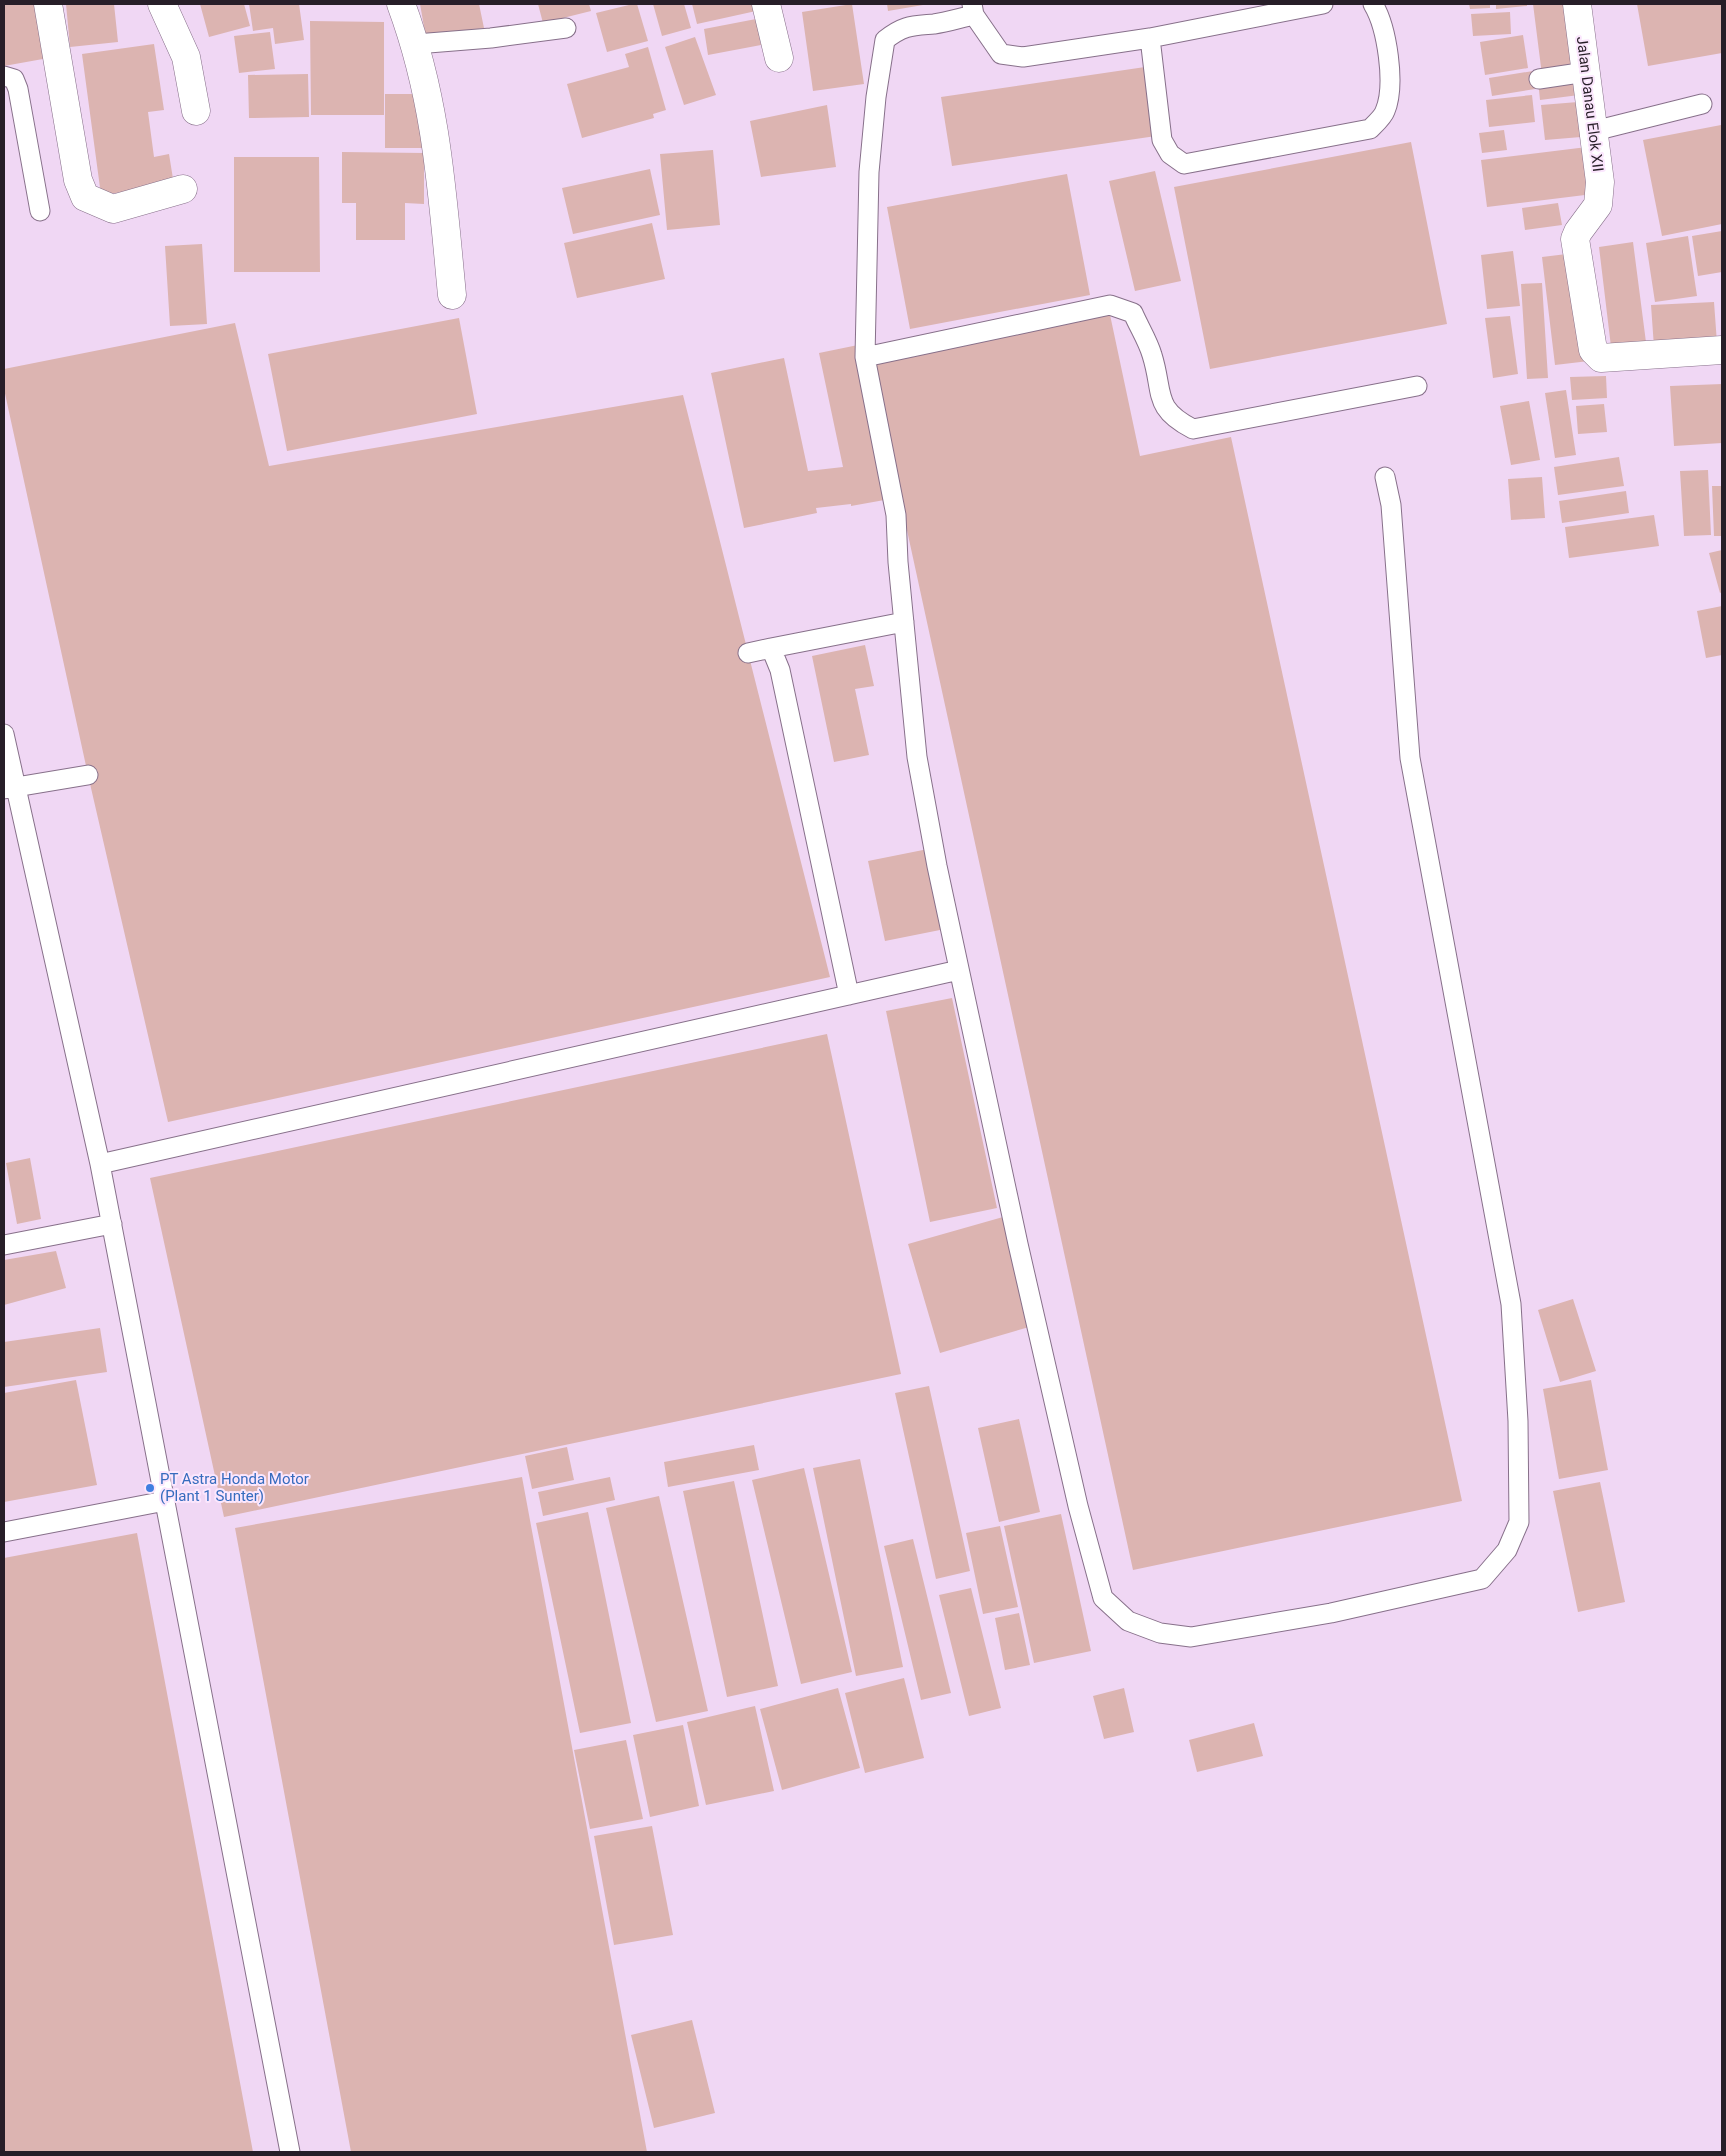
<svg xmlns="http://www.w3.org/2000/svg" width="1726" height="2156" font-family="Roboto,sans-serif">
<style>
.building{fill:#dcb4b1}
.lines{fill:none;stroke-linecap:round;stroke-linejoin:round}
.lane-casing{stroke:#87708a;stroke-width:21}
.street-casing{stroke:#87708a;stroke-width:29}
.lane{stroke:#fff;stroke-width:19}
.street{stroke:#fff;stroke-width:28}
.shop-dot{fill:#3f7fe0;stroke:#fbe6fd;stroke-width:2}
.labels{text-anchor:middle;dominant-baseline:central;stroke-width:4;stroke-linejoin:round;paint-order:stroke}
.street-label{font-size:15px;fill:#271e28;stroke:#fbe6fd}
.shop-label{font-size:15px;fill:#366cbe;stroke:#fbe6fd;text-anchor:start}
</style>
<rect width="100%" height="100%" fill="#f0d7f4"/>
<path class="building" d="M 4,4 L 45,4 L 54,57 L 4,66 Z
M 66,4 L 114,4 L 118,42 L 70,47 Z
M 200,4 L 244,4 L 250,26 L 209,37 Z
M 249,4 L 299,4 L 304,40 L 275,44 L 273,28 L 253,31 Z
M 420,4 L 479,4 L 484,28 L 426,38 Z
M 538,4 L 589,4 L 591,11 L 543,23 Z
M 633,4 L 637,4 L 648,41 L 607,52 L 596,13 Z
M 653,4 L 684,4 L 691,28 L 662,36 Z
M 692,4 L 754,4 L 756,11 L 697,24 Z
M 852,4 L 864,84 L 813,91 L 802,12 Z
M 887,4 L 923,4 L 923,5 L 888,11 Z
M 1469,4 L 1490,4 L 1490,8 L 1470,9 Z
M 1496,4 L 1527,4 L 1527,6 L 1496,9 Z
M 1533,4 L 1570,4 L 1578,71 L 1542,75 Z
M 1637,4 L 1722,4 L 1722,53 L 1648,66 Z
M 1510,12 L 1511,34 L 1473,36 L 1471,14 Z
M 756,19 L 761,45 L 708,55 L 704,29 Z
M 310,21 L 384,22 L 384,115 L 311,115 Z
M 270,32 L 275,69 L 239,73 L 234,36 Z
M 1523,35 L 1528,68 L 1485,75 L 1480,42 Z
M 695,37 L 716,95 L 684,105 L 665,47 Z
M 154,44 L 164,110 L 148,112 L 154,157 L 169,154 L 174,185 L 101,195 L 82,54 Z
M 648,47 L 666,110 L 653,114 L 654,118 L 582,138 L 567,84 L 629,67 L 625,54 Z
M 1145,67 L 1156,136 L 952,166 L 941,97 Z
M 1533,71 L 1535,89 L 1492,96 L 1489,78 Z
M 308,74 L 309,117 L 249,118 L 248,75 Z
M 1576,76 L 1579,95 L 1540,100 L 1538,80 Z
M 385,94 L 424,94 L 425,148 L 385,148 Z
M 1532,95 L 1535,122 L 1489,127 L 1486,100 Z
M 1578,102 L 1581,137 L 1545,140 L 1541,105 Z
M 827,105 L 836,167 L 761,177 L 750,121 Z
M 1721,125 L 1722,224 L 1662,236 L 1643,140 Z
M 1504,130 L 1507,150 L 1482,153 L 1479,133 Z
M 1411,142 L 1447,324 L 1210,369 L 1174,187 Z
M 1587,147 L 1593,194 L 1487,207 L 1481,160 Z
M 713,150 L 720,225 L 667,230 L 660,154 Z
M 342,152 L 424,153 L 424,204 L 405,203 L 405,240 L 356,240 L 356,203 L 342,203 Z
M 234,157 L 319,157 L 320,272 L 234,272 Z
M 650,169 L 660,215 L 573,234 L 562,188 Z
M 1155,171 L 1181,281 L 1135,291 L 1109,181 Z
M 1067,174 L 1090,295 L 910,329 L 887,207 Z
M 1558,203 L 1562,225 L 1525,230 L 1522,208 Z
M 652,223 L 665,279 L 577,298 L 564,243 Z
M 1722,231 L 1722,272 L 1698,276 L 1692,236 Z
M 1688,236 L 1697,296 L 1655,302 L 1646,243 Z
M 1633,242 L 1647,350 L 1612,355 L 1599,247 Z
M 202,244 L 207,324 L 170,326 L 165,246 Z
M 1513,251 L 1520,306 L 1487,309 L 1481,255 Z
M 1575,253 L 1589,361 L 1555,365 L 1542,257 Z
M 1542,283 L 1548,378 L 1527,379 L 1521,284 Z
M 1714,302 L 1717,343 L 1654,347 L 1651,305 Z
M 1109,310 L 1140,456 L 1231,437 L 1462,1501 L 1133,1570 L 870,360 Z
M 1510,316 L 1518,374 L 1493,378 L 1485,318 Z
M 459,318 L 477,414 L 287,451 L 268,354 Z
M 235,323 L 269,466 L 683,395 L 830,977 L 168,1122 L 88,775 L 4,389 L 4,369 Z
M 858,345 L 890,499 L 851,506 L 851,504 L 816,508 L 817,513 L 744,528 L 711,373 L 784,358 L 808,471 L 843,467 L 819,353 Z
M 1606,376 L 1607,398 L 1572,400 L 1570,377 Z
M 1722,384 L 1722,443 L 1674,446 L 1670,386 Z
M 1566,390 L 1576,455 L 1555,458 L 1545,393 Z
M 1529,401 L 1540,460 L 1511,465 L 1500,406 Z
M 1604,404 L 1607,432 L 1578,434 L 1576,406 Z
M 1619,457 L 1624,486 L 1558,495 L 1554,467 Z
M 1708,470 L 1711,535 L 1684,536 L 1680,471 Z
M 1542,477 L 1545,518 L 1511,520 L 1508,479 Z
M 1712,486 L 1722,486 L 1722,536 L 1714,536 Z
M 1626,491 L 1629,513 L 1562,523 L 1559,501 Z
M 1654,515 L 1659,546 L 1569,558 L 1565,527 Z
M 1722,550 L 1722,592 L 1720,593 L 1709,553 Z
M 1722,606 L 1722,655 L 1706,658 L 1697,611 Z
M 865,645 L 874,686 L 855,689 L 869,755 L 834,762 L 812,656 Z
M 928,849 L 945,929 L 885,941 L 868,861 Z
M 952,998 L 997,1208 L 930,1222 L 886,1011 Z
M 827,1034 L 901,1374 L 224,1517 L 150,1178 Z
M 30,1158 L 41,1219 L 17,1224 L 6,1163 Z
M 1003,1217 L 1036,1325 L 940,1353 L 908,1244 Z
M 56,1251 L 66,1288 L 4,1305 L 4,1260 Z
M 1573,1299 L 1596,1371 L 1560,1382 L 1538,1310 Z
M 100,1328 L 107,1372 L 4,1387 L 4,1342 Z
M 76,1380 L 97,1485 L 4,1502 L 4,1393 Z
M 1591,1380 L 1608,1470 L 1559,1479 L 1543,1389 Z
M 929,1386 L 970,1571 L 936,1579 L 895,1393 Z
M 1019,1419 L 1040,1512 L 999,1522 L 978,1428 Z
M 754,1445 L 759,1470 L 668,1487 L 664,1462 Z
M 567,1447 L 574,1480 L 532,1489 L 525,1456 Z
M 860,1459 L 903,1667 L 856,1676 L 813,1468 Z
M 804,1468 L 852,1672 L 801,1684 L 752,1480 Z
M 522,1477 L 647,2152 L 351,2152 L 235,1528 Z
M 610,1477 L 615,1500 L 543,1516 L 538,1492 Z
M 734,1481 L 778,1686 L 727,1697 L 683,1491 Z
M 1600,1482 L 1625,1602 L 1578,1612 L 1553,1491 Z
M 659,1496 L 708,1711 L 656,1722 L 606,1508 Z
M 588,1512 L 631,1723 L 580,1733 L 536,1523 Z
M 1061,1514 L 1091,1651 L 1034,1663 L 1004,1526 Z
M 1000,1526 L 1018,1607 L 983,1614 L 966,1533 Z
M 137,1533 L 253,2152 L 4,2152 L 4,1558 Z
M 913,1539 L 951,1693 L 921,1700 L 884,1546 Z
M 971,1588 L 1001,1708 L 969,1716 L 939,1595 Z
M 1019,1613 L 1030,1665 L 1005,1670 L 995,1618 Z
M 904,1678 L 924,1758 L 865,1773 L 845,1693 Z
M 838,1688 L 860,1768 L 782,1790 L 760,1709 Z
M 1124,1688 L 1134,1732 L 1104,1739 L 1093,1696 Z
M 755,1706 L 774,1791 L 706,1805 L 687,1722 Z
M 1254,1723 L 1263,1756 L 1197,1772 L 1189,1740 Z
M 683,1725 L 699,1806 L 650,1817 L 633,1735 Z
M 626,1740 L 643,1819 L 590,1829 L 574,1750 Z
M 652,1826 L 673,1935 L 614,1945 L 594,1836 Z
M 692,2020 L 715,2113 L 654,2128 L 631,2035 Z"/>
<g class="lines">
<g class="lane-casing">
<path id="lane" d="M 972,4 L 974,15 L 1001,54 L 1023,57 L 1150,38 L 1323,4
M 974,15 C 960,18 947,22 934,24 C 912,26 904,25 885,40 L 876,97 L 869,172 L 865,357 L 896,515 L 898,562 L 917,757 L 937,866 L 1018,1244 L 1078,1506 L 1103,1598 L 1128,1621 L 1160,1633 L 1191,1637 L 1331,1613 L 1482,1579 L 1507,1550 L 1519,1522 L 1518,1421 L 1511,1304 L 1410,758 L 1391,505 L 1385,477
M 1150,38 L 1162,140 L 1170,154 L 1184,164 L 1370,129 C 1375,124 1383,117 1385,111 C 1396,85 1387,27 1373,4
M 416,44 L 491,38 L 566,28
M 4,76 L 14,79 L 18,89 L 40,211
M 1539,79 L 1586,72
M 1594,131 L 1702,104
M 865,357 L 1110,305 L 1133,313 C 1139,327 1148,341 1152,355 C 1164,393 1152,408 1193,429 L 1417,386
M 748,653 L 771,648
M 4,734 L 100,1164 L 290,2152
M 4,789 L 88,775
M 849,995 L 780,670 L 771,648 L 904,622
M 100,1164 L 959,970
M 4,1245 L 112,1224
M 4,1532 L 165,1501"/>
</g>
<g class="street-casing">
<path id="street" d="M 48,4 L 78,180 L 85,197 L 113,209 L 183,189
M 162,4 L 186,57 L 196,111
M 401,4 C 437,101 442,192 452,295
M 766,4 L 779,58
M 1577,4 L 1600,182 L 1598,205 L 1578,232 L 1575,239 L 1593,350 L 1601,358 L 1722,350"/>
</g>
<use href="#lane" class="lane"/>
<use href="#street" class="street"/>
</g>
<circle class="shop-dot" cx="150" cy="1488" r="5"/>
<g class="labels">
<g class="street-label">
<text transform="translate(1590 104) rotate(83)">Jalan Danau Elok XII</text>
</g>
<g class="shop-label">
<text x="160" y="1479">PT Astra Honda Motor<tspan x="160" dy="17">(Plant 1 Sunter)</tspan></text>
</g>
</g>
<rect width="1726" height="2156" fill="none" stroke="#271e28" stroke-width="10"/>
</svg>
